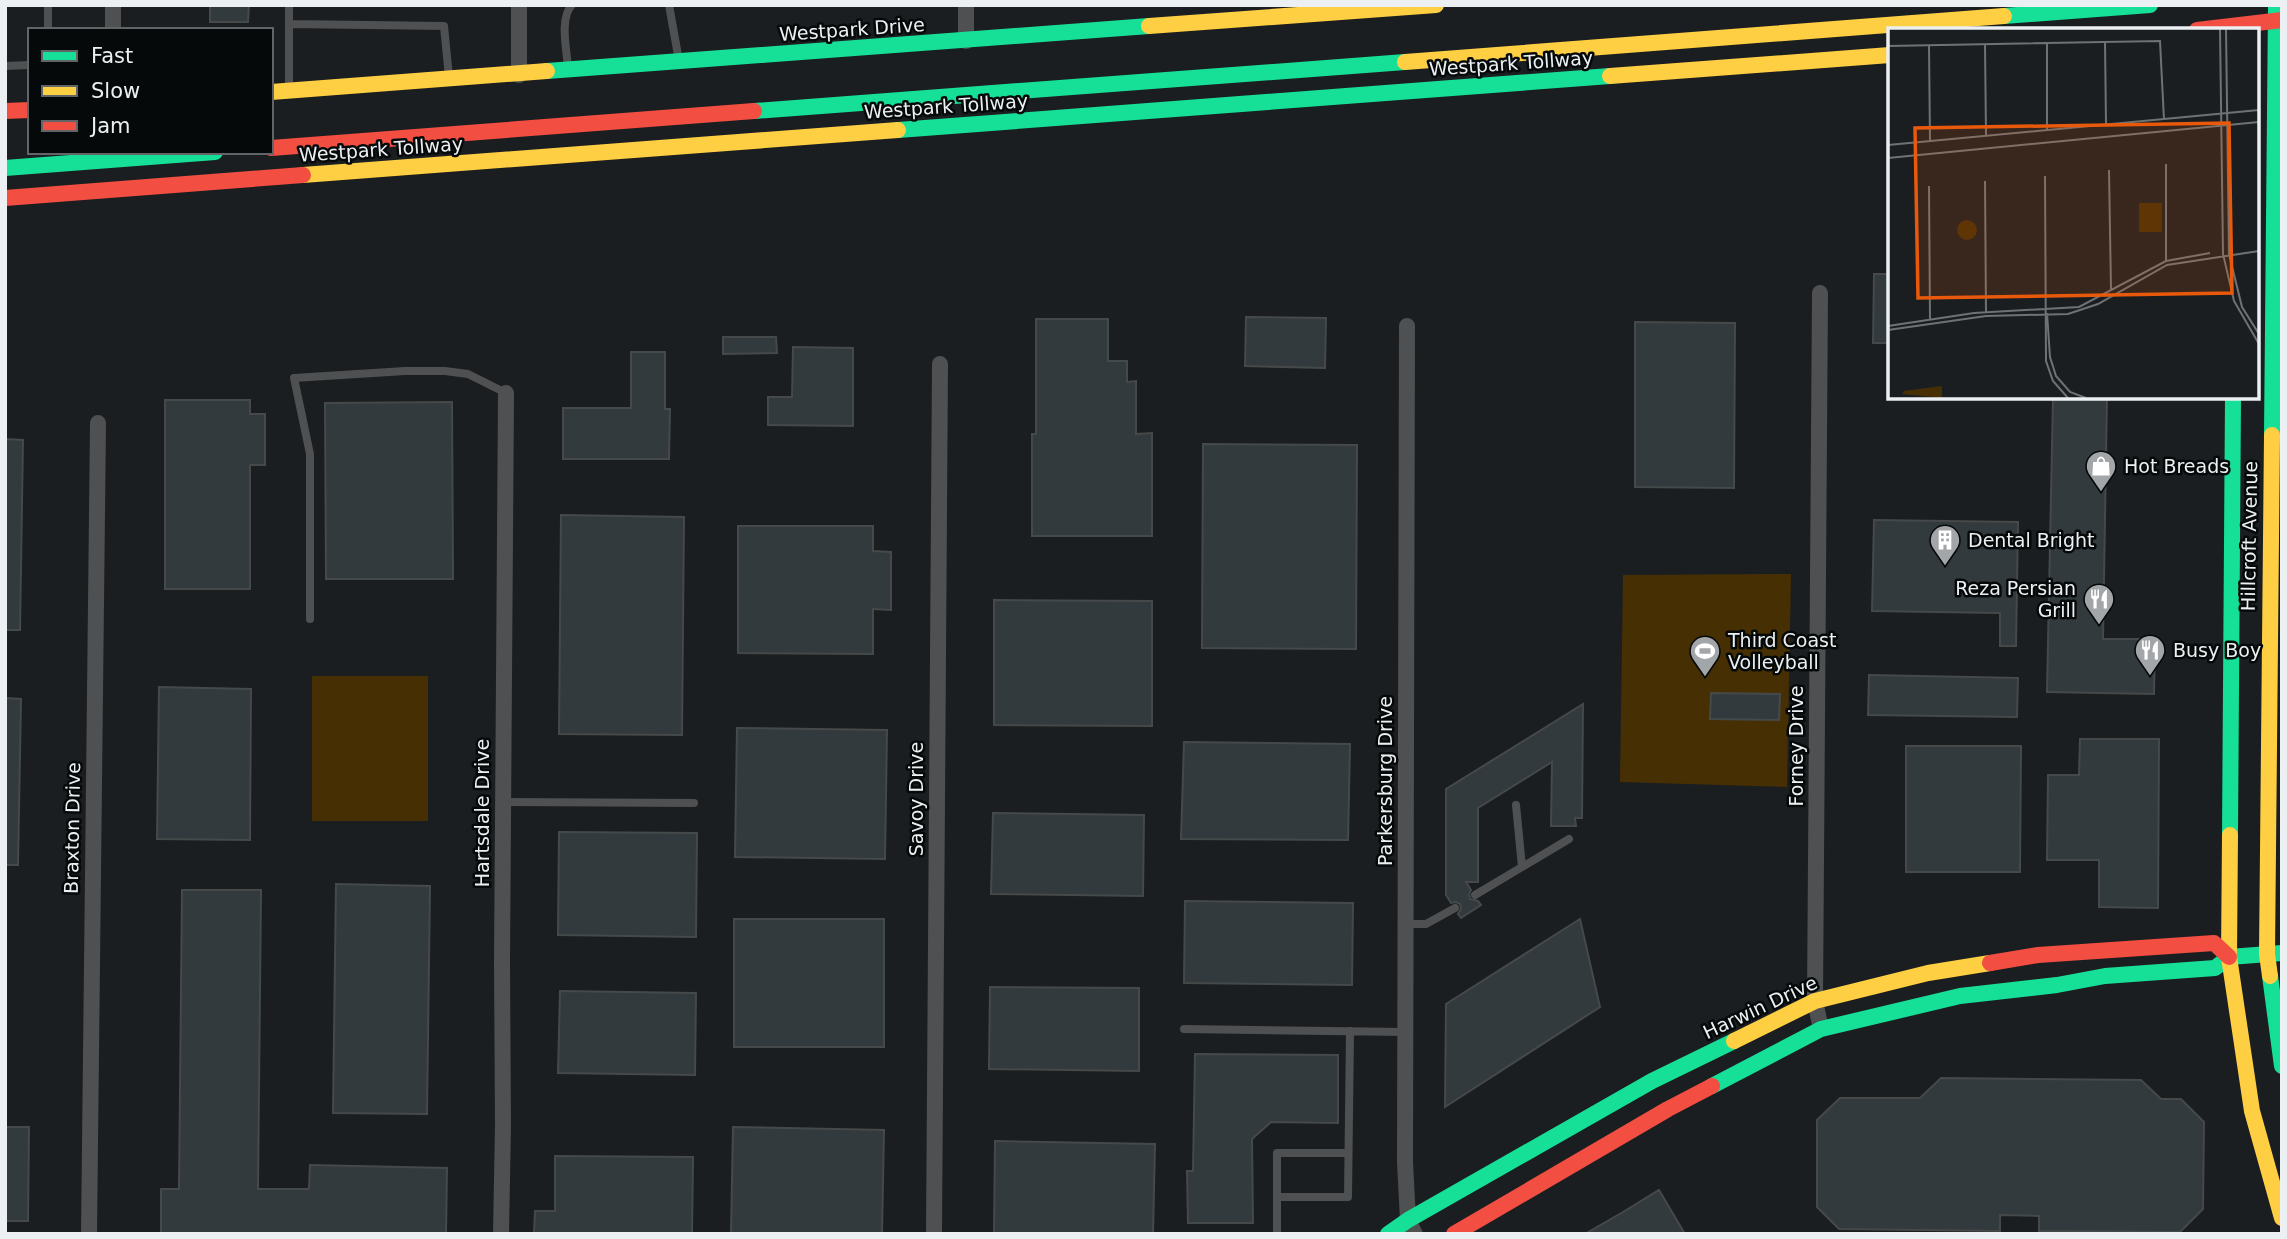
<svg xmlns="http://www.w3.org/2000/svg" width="2287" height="1239" font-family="'DejaVu Sans',sans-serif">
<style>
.green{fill:#472f04}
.building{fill:#323a3d;stroke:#46494a;stroke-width:2}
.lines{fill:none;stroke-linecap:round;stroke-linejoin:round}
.lane{stroke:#4e5051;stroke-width:8}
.street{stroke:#4e5051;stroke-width:16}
.fast{stroke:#16e098;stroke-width:16}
.slow{stroke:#ffcf43;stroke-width:16}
.jam{stroke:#f24e42;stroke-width:16}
.jam-bridge{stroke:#f24e42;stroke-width:16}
.labels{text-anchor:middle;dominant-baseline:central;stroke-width:5;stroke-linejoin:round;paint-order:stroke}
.street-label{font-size:19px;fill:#ecf0f2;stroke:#06090a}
.poi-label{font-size:19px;fill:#ecf0f2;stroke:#06090a;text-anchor:start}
.inset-road{fill:none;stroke:#6f7274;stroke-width:2}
.view{fill:#e8590c;fill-opacity:0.15;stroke:#e8590c;stroke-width:3.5}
.inset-edge{fill:none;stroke:#ecf0f2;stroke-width:3.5}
</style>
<rect width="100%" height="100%" fill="#1b1e20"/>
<path class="green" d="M 1791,574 L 1787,787 L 1620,782 L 1623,575 Z
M 312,676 L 428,676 L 428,821 L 312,821 Z"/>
<path class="building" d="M 210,5 L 249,5 L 248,22 L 210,22 Z
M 1874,274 L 1890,274 L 1890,343 L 1873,343 Z
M 1246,317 L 1326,318 L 1325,368 L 1245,366 Z
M 1036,319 L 1108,319 L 1108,361 L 1127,361 L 1127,382 L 1136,381 L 1136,434 L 1152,433 L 1152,536 L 1032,536 L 1032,434 L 1036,434 Z
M 1635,322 L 1735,323 L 1734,488 L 1635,487 Z
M 723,337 L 776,337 L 777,353 L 723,354 Z
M 793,347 L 853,348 L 853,426 L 768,425 L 768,397 L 792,397 Z
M 631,352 L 665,352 L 665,409 L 670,409 L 669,459 L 563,459 L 563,408 L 631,408 Z
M 2053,397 L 2107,397 L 2103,639 L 2155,639 L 2154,694 L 2047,692 Z
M 165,400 L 250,400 L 250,414 L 265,414 L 265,465 L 250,465 L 250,589 L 165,589 Z
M 452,402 L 453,579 L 326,579 L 325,403 Z
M 5,439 L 23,440 L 20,630 L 5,630 Z
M 1203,444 L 1357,445 L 1356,649 L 1202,648 Z
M 561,515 L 684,517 L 682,735 L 559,734 Z
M 1874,520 L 2018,522 L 2016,646 L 2000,646 L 2000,613 L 1872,611 Z
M 738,526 L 873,526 L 873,551 L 891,552 L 891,610 L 873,609 L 873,654 L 738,653 Z
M 994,600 L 1152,601 L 1152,726 L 994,725 Z
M 1869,675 L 2018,678 L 2017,717 L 1868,715 Z
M 159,687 L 251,689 L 250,840 L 157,839 Z
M 1711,693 L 1780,694 L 1779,720 L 1710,719 Z
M 5,698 L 21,699 L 18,865 L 5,865 Z
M 1583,704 L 1582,818 L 1575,818 L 1576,826 L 1551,826 L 1552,762 L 1478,808 L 1478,882 L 1466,882 L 1471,890 L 1469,894 L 1470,899 L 1478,901 L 1481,905 L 1461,918 L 1458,914 L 1461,909 L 1460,904 L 1456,902 L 1451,903 L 1446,895 L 1446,789 Z
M 737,728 L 887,730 L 885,859 L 735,857 Z
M 2080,739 L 2159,739 L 2158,908 L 2099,907 L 2099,860 L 2047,860 L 2048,775 L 2079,775 Z
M 1184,742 L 1350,744 L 1348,840 L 1181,839 Z
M 1906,746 L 2021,746 L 2020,872 L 1906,872 Z
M 993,813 L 1144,815 L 1143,896 L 991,894 Z
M 559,832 L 697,833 L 696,937 L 558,935 Z
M 336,884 L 430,886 L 427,1114 L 333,1113 Z
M 182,890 L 261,890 L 258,1189 L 309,1189 L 310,1165 L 447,1168 L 446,1234 L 161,1234 L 161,1189 L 179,1189 Z
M 1185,901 L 1353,903 L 1352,985 L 1184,983 Z
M 734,919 L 884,919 L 884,1047 L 734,1047 Z
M 1580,919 L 1600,1007 L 1445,1107 L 1446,1004 Z
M 990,987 L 1139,988 L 1139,1071 L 989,1069 Z
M 560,991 L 696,993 L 695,1075 L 558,1073 Z
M 1195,1054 L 1338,1055 L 1338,1123 L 1271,1122 L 1252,1139 L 1253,1223 L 1188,1223 L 1187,1171 L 1193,1171 Z
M 1941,1078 L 2141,1080 L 2161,1099 L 2181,1099 L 2204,1122 L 2203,1209 L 2180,1232 L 2039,1231 L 2039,1216 L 2000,1215 L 2000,1231 L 1839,1229 L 1817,1207 L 1817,1120 L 1840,1098 L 1920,1098 Z
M 5,1127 L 29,1127 L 28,1221 L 5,1221 Z
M 733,1127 L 884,1130 L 882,1234 L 731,1234 Z
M 995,1141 L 1155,1144 L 1153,1234 L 994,1234 Z
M 555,1156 L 693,1157 L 692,1234 L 534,1234 L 535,1211 L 555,1211 Z
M 1659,1190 L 1685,1234 L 1585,1234 L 1623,1212 Z"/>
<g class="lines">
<path class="lane" d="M 48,5 L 48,30
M 289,5 L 289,90
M 669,5 L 679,61
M 289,24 L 444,26 L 449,77
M 5,66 L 30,65
M 568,68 C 567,51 559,18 572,5
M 310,619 L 310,454 L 294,378 L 405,371 L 445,371 L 468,374 L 506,393
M 503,802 L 694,803
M 1516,805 L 1522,867
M 1475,895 L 1569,839
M 1406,924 L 1426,924 L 1455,908
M 1184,1029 L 1405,1032
M 1277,1197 L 1277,1153 L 1348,1153
M 1277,1234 L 1277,1197 L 1348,1197 L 1350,1031"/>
<path class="street" d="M 113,30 L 113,5
M 966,41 L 966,5
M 519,75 L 519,5
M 1820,293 L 1815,1001 L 1821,1029
M 1407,326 L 1405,1162 L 1408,1220 L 1415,1234
M 89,1234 L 98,423
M 501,1234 L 503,1125 L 502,962 L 506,393
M 934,1234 L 940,364"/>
<path class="fast" d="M 2004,16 L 2150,5
M 547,71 L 1149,26
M 754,111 L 1405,62
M 898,130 L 1610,76
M 5,168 L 215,152
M 2272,435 L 2276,5
M 2230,835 L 2233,397
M 2270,976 L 2282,1066
M 1712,1086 L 1821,1029 L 1960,996 L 2057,985 L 2105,976 L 2215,968 L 2229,957 L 2282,953
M 1388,1234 L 1408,1220 L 1652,1081 L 1734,1041"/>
<path class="slow" d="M 1149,26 L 1436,5
M 1405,62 L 2004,16
M 1610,76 L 1890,55
M 271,92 L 547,71
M 303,175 L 898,130
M 2230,835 L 2229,957 L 2252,1111 L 2282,1218
M 2270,976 L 2267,954 L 2272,435
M 1734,1041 L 1815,1001 L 1928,973 L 1990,963"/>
<path class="jam" d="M 5,111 L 30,110
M 271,148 L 754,111
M 5,198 L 303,175
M 1990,963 L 2038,955 L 2214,943 L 2229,957
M 1454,1234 L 1668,1109 L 1712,1086"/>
<path class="jam-bridge" d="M 2197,30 L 2282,20"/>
</g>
<defs>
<g id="shop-pin" transform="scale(1.575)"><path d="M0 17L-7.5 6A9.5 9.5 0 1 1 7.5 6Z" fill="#a3a6a8" stroke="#06090a"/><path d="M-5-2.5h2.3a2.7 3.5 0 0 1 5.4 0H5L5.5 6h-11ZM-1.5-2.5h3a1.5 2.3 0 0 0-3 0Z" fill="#fff"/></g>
<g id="building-pin" transform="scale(1.575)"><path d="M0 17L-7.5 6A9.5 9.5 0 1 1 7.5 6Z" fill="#a3a6a8" stroke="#06090a"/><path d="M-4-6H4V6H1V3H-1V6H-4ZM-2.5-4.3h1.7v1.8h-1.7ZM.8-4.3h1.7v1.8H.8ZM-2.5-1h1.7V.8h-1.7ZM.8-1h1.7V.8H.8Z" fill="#fff"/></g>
<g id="restaurant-pin" transform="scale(1.575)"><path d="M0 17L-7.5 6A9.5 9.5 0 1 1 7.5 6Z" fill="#a3a6a8" stroke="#06090a"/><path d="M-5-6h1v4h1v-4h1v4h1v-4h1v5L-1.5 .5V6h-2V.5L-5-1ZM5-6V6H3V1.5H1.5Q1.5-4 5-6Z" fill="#fff"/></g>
<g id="stadium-pin" transform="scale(1.575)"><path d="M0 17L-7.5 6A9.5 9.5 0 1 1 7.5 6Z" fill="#a3a6a8" stroke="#06090a"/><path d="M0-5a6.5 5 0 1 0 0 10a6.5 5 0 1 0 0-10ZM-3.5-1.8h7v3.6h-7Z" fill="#fff"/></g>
</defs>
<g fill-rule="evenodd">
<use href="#shop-pin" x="2101" y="466"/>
<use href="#building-pin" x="1945" y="540"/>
<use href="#restaurant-pin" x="2099" y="599"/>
<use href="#restaurant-pin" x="2150" y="650"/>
<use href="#stadium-pin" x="1705" y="651"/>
</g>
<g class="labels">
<g class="street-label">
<text transform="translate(852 29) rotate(-4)">Westpark Drive</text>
<text transform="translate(1511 63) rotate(-4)">Westpark Tollway</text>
<text transform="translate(946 106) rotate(-4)">Westpark Tollway</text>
<text transform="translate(381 149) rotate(-4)">Westpark Tollway</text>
<text transform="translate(2249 536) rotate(-89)">Hillcroft Avenue</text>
<text transform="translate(1796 746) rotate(-90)">Forney Drive</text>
<text transform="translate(1385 781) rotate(-90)">Parkersburg Drive</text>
<text transform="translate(916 799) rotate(-90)">Savoy Drive</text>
<text transform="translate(482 813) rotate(-90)">Hartsdale Drive</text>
<text transform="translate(72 828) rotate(-89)">Braxton Drive</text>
<text transform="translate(1760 1007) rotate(-25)">Harwin Drive</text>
</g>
<g class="poi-label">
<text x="2124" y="466">Hot Breads</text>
<text x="1968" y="540">Dental Bright</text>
<text x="2076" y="588" text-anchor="end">Reza Persian<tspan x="2076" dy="22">Grill</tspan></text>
<text x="1728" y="640">Third Coast<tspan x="1728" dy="22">Volleyball</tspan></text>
<text x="2173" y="650">Busy Boy</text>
</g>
</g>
<g transform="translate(1888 28)">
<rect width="371" height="371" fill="#1b1e20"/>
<path d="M 251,175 L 274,175 L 274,204 L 251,204 ZM69 202a10 10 0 1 1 20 0a10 10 0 1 1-20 0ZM 54,358 L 54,370 L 14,366 L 16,363 Z" fill="#472f04"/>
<path class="inset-road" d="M 332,1 L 335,226 L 346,273 L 371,316M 338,1 L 341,226 L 354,279 L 371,306M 217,14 L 218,96M 159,15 L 159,103M 41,17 L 42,113M 97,17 L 98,107M 0,18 L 272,13 L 276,92M 0,117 L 371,82M 0,130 L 371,94M 278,136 L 278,232M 221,142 L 223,262M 157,148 L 158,333 L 165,353 L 180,370M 97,153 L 98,284M 41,158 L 42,292M 159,285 L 162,329 L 168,348 L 182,364 L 198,370M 0,298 L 86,285 L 191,279 L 278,233 L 322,225M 0,302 L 98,288 L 180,286 L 210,276 L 279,237 L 371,223"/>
<path class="view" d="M 341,95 L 344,265 L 30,270 L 27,100 Z"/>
<rect width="371" height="371" class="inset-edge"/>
</g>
<rect width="2287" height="1239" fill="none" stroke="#ecf0f2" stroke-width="14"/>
<rect x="28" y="28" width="245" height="126" fill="#06090a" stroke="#626567" stroke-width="2"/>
<rect x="42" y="51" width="35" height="10" fill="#16e098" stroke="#626567" stroke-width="2"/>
<text x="91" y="63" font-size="21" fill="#ecf0f2">Fast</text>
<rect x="42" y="86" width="35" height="10" fill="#ffcf43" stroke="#626567" stroke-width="2"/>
<text x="91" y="98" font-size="21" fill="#ecf0f2">Slow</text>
<rect x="42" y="121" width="35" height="10" fill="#f24e42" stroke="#626567" stroke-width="2"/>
<text x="91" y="133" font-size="21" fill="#ecf0f2">Jam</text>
</svg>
